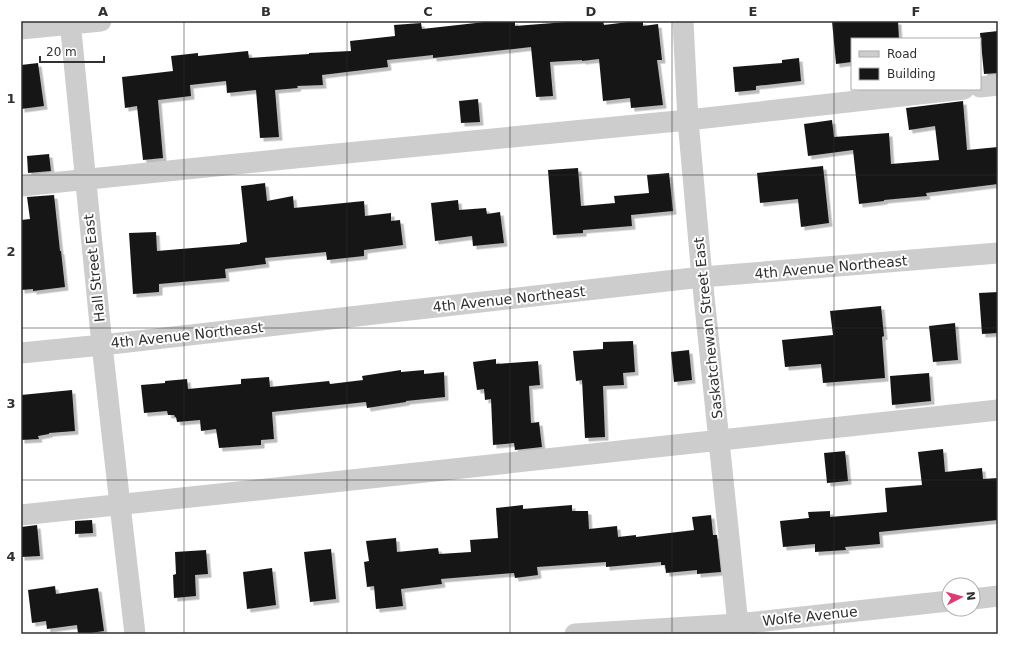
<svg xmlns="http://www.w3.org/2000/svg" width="1019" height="655" font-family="'DejaVu Sans',sans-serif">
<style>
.building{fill:#171717;filter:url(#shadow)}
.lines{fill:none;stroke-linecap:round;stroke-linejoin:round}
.minor{stroke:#cdcdcd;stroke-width:21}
.grid{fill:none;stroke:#303030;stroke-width:1;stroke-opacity:0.55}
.labels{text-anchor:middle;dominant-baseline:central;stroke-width:4;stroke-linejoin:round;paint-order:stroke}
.street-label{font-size:14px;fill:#303030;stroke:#fff}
.neatline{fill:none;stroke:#303030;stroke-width:1.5}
.grid-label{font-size:13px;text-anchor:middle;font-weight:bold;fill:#303030}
</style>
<defs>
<filter id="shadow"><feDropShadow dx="3.5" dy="3.5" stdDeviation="0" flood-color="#0004"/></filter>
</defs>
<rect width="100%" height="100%" fill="#fff"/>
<path class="building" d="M 494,21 L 515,21 L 515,26 L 579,21 L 603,21 L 604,25 L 636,21 L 643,21 L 643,26 L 658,24 L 662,60 L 657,60 L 663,105 L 631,108 L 630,98 L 603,101 L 599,59 L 582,61 L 582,60 L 550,62 L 553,96 L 536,97 L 531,47 L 433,58 L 433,55 L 387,60 L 388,67 L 322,75 L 323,85 L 297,86 L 298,88 L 275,90 L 279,137 L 260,138 L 256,90 L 227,93 L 226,81 L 190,85 L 191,96 L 158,100 L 163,158 L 143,160 L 137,106 L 125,108 L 122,77 L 173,71 L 171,56 L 198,53 L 198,56 L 248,51 L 249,58 L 309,54 L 309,53 L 351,51 L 350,41 L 395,36 L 394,25 L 421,23 L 422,29 Z
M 832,21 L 898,21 L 899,39 L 852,39 L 852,62 L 836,64 Z
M 998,31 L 998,73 L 984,74 L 980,33 Z
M 799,58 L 801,81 L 756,86 L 756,90 L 735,92 L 733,67 L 782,63 L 782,60 Z
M 38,63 L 44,106 L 21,109 L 21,65 Z
M 478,99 L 480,122 L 461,123 L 459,101 Z
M 963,101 L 967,150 L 998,147 L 998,184 L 926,193 L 927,196 L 884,200 L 884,201 L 859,204 L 853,150 L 808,156 L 804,124 L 832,120 L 834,137 L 889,133 L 891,164 L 939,160 L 935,126 L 909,130 L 906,108 Z
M 49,154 L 51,171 L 28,173 L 27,156 Z
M 823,166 L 829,223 L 801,227 L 798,199 L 760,203 L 757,173 Z
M 578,168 L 581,206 L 615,203 L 614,196 L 649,193 L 647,175 L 669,173 L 673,211 L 631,215 L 632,226 L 583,230 L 583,233 L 553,235 L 548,170 Z
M 265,183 L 267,201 L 293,196 L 294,208 L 364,201 L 365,216 L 391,213 L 391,221 L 400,220 L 403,245 L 364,250 L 364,256 L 327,260 L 326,252 L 265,258 L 266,264 L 225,269 L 226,278 L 159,284 L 159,292 L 133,294 L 129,233 L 156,232 L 157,251 L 240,244 L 240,243 L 247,242 L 241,186 Z
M 54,195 L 60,251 L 61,251 L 65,287 L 33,291 L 33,289 L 21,290 L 21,220 L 30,219 L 27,197 Z
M 458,200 L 459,210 L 486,208 L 487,214 L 500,212 L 504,243 L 473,246 L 472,236 L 435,241 L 431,203 Z
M 998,292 L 998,333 L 982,334 L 979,293 Z
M 881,306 L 884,336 L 882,337 L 885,378 L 823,383 L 821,364 L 785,367 L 782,340 L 833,335 L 830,311 Z
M 955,323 L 958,360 L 933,362 L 929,326 Z
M 633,341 L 635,372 L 623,373 L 624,385 L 603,386 L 605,437 L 585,438 L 582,380 L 576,381 L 573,351 L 603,349 L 603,342 Z
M 689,350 L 692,380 L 674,382 L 671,352 Z
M 496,359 L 496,364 L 538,361 L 540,385 L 529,386 L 531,423 L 539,422 L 542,447 L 515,450 L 514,443 L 493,445 L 491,399 L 485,400 L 484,389 L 477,390 L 473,362 Z
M 401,370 L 401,372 L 424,370 L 424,374 L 444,372 L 445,397 L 406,401 L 406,402 L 367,408 L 366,402 L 272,412 L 274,439 L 261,440 L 261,445 L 219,448 L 216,429 L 201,431 L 200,420 L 177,422 L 176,417 L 175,417 L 174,415 L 168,415 L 167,411 L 144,413 L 141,385 L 165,383 L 165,381 L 187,379 L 188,389 L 241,384 L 241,379 L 269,377 L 270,387 L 329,381 L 330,384 L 363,380 L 362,376 Z
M 929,373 L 931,401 L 892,405 L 890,376 Z
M 72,390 L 75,431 L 49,433 L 49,434 L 38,436 L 39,439 L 21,440 L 21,395 Z
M 943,449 L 945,472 L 982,468 L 983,479 L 998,478 L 998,520 L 879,532 L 880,544 L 845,547 L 846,550 L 815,552 L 815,544 L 783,547 L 780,521 L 809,518 L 808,512 L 830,511 L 830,517 L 887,512 L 885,488 L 922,485 L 918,452 Z
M 845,451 L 848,481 L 827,483 L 824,453 Z
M 523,505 L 523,509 L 572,505 L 572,511 L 588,511 L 589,529 L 617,526 L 618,537 L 636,535 L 636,537 L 694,530 L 692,517 L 711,515 L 713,535 L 717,535 L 721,572 L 697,574 L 697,570 L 666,573 L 665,565 L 661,565 L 661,562 L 606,567 L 606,562 L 537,567 L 538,575 L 515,578 L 514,573 L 441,579 L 442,584 L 401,589 L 403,606 L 376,609 L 374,586 L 367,587 L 364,562 L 369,561 L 366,541 L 396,538 L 397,552 L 438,548 L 439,554 L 471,552 L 470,540 L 498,538 L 496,508 Z
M 92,520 L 93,533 L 75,534 L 75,521 Z
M 37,525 L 40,556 L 21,557 L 21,527 Z
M 331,549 L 336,599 L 310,602 L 304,552 Z
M 206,550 L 208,574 L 195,575 L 196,596 L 174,598 L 173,575 L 176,574 L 175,552 Z
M 272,568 L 276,605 L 247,609 L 243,572 Z
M 55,586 L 56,594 L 98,588 L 104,631 L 84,634 L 78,634 L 77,625 L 47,629 L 46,621 L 32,623 L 28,590 Z"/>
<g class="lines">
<path class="minor" d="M 70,21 L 102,345 L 120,505 L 135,634
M 683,21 L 688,120 L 702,277 L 739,634
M 21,29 L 101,21
M 980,87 L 998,85
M 21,186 L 295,158 L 688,120 L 964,89
M 21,353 L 102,345 L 702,277 L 998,253
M 21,515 L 333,482 L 998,410
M 973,599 L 998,596
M 575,634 L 738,624 L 949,601"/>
</g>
<path class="grid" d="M 184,21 L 184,634M 347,21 L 347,634M 510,21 L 510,634M 672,21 L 672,634M 834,21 L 834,634M 21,175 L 998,175M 21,328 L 998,328M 21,480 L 998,480"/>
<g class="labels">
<g class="street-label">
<text transform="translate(831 267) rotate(-5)">4th Avenue Northeast</text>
<text transform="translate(94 268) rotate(-96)">Hall Street East</text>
<text transform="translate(509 299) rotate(-6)">4th Avenue Northeast</text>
<text transform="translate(708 328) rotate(-96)">Saskatchewan Street East</text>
<text transform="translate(187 335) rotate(-6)">4th Avenue Northeast</text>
<text transform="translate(810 616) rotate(-6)">Wolfe Avenue</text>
</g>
</g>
<rect width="1019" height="655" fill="none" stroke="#ffffff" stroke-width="44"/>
<rect x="851" y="38" width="130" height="52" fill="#ffffff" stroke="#acacac"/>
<rect x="859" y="51" width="20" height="6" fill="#cdcdcd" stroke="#acacac"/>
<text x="887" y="58" font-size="12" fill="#303030">Road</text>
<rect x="859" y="68" width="20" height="12" fill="#171717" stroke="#acacac"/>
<text x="887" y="78" font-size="12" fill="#303030">Building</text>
<g transform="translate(961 597) rotate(84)"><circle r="19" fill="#ffffff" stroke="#acacac"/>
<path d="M0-3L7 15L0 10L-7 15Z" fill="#df3a71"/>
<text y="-6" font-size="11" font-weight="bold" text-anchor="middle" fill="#303030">N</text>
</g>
<path d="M40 56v6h64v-6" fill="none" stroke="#303030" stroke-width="2"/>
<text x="46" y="56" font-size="12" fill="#303030" stroke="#ffffff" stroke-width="3" paint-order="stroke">20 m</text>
<rect x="22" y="22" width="975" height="611" class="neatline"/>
<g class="grid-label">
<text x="103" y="16">A</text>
<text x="266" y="16">B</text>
<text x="428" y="16">C</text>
<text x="591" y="16">D</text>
<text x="753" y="16">E</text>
<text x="916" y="16">F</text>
<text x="11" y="103">1</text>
<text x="11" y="256">2</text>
<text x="11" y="408">3</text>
<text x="11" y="561">4</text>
</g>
</svg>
